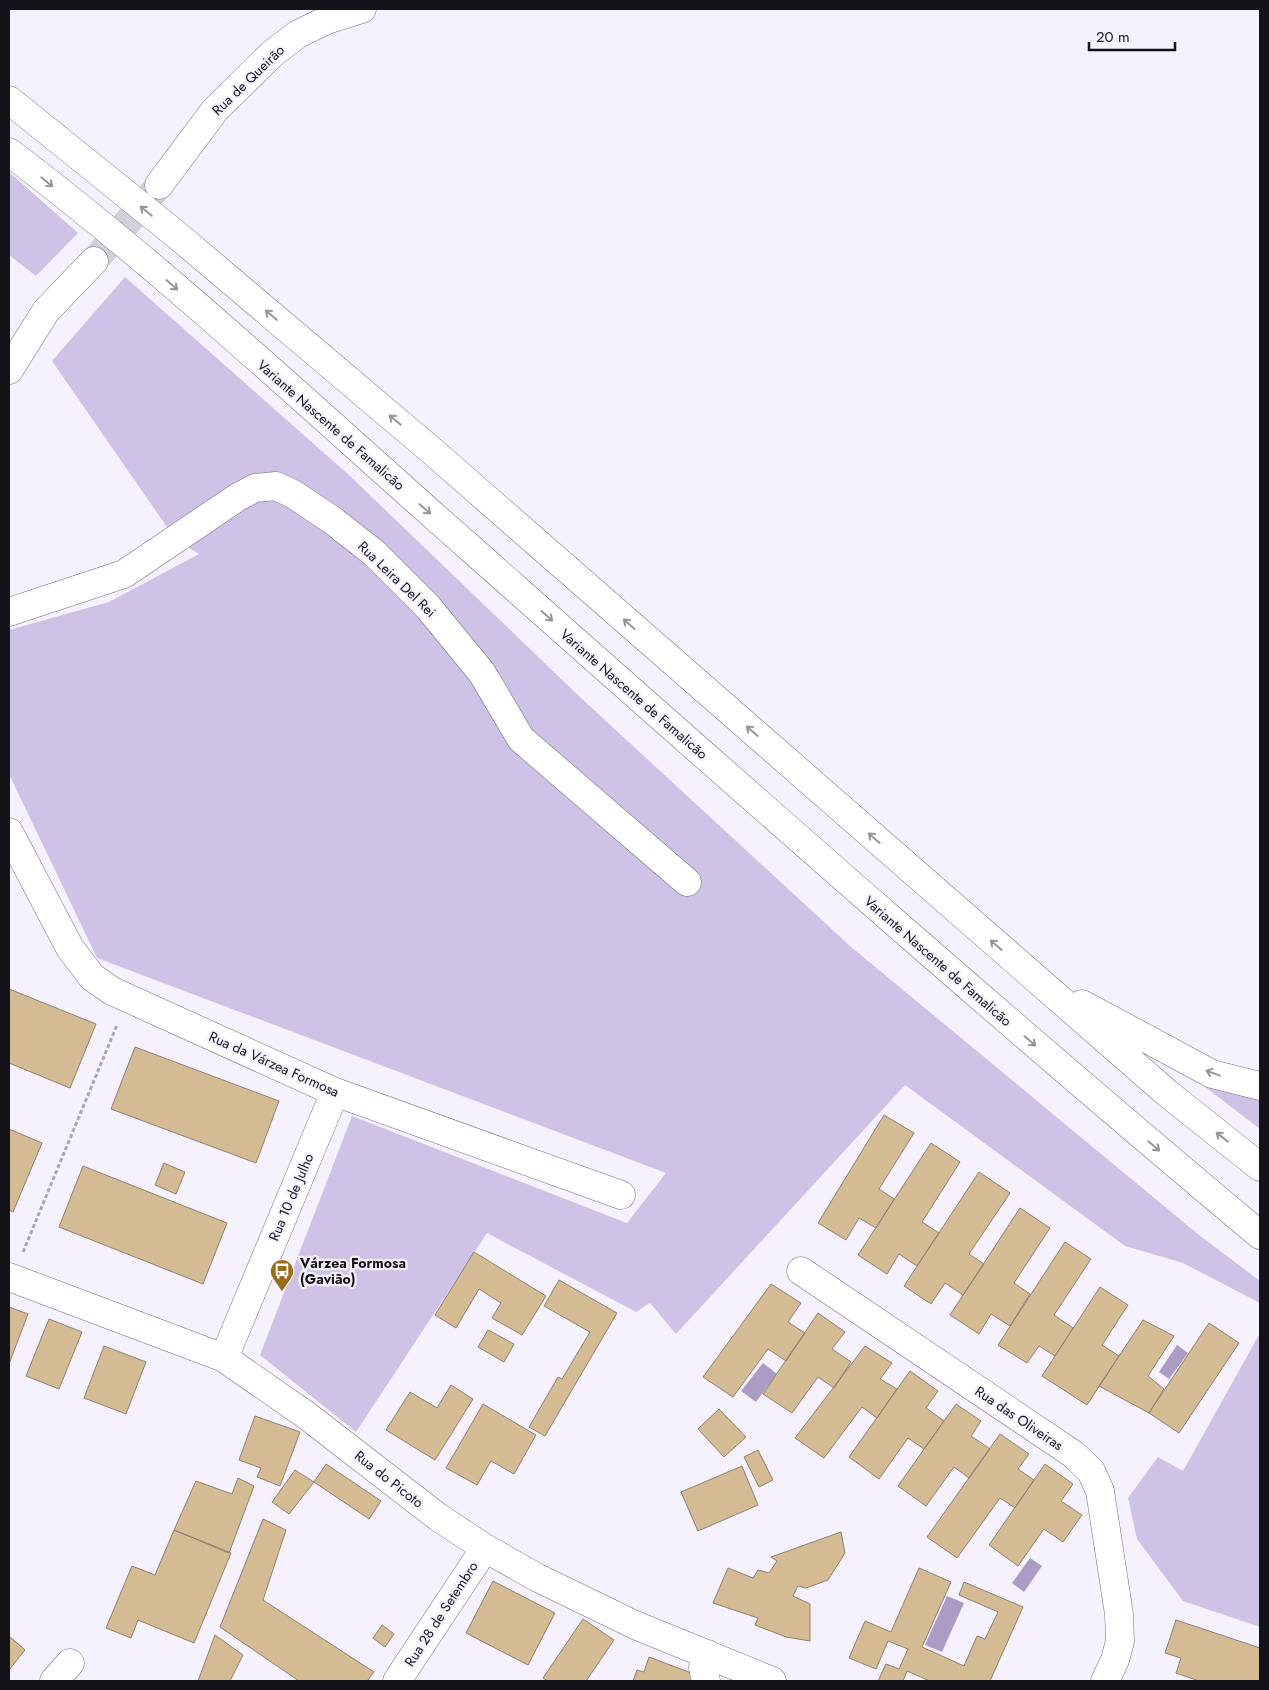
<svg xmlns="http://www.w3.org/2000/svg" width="1269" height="1690" font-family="Jost,sans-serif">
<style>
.green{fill:#cfc2e7}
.water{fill:#ab9cc5}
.building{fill:#d5bb94;stroke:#8c8171}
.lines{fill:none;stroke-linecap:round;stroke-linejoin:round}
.minor-tunnel{stroke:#d3d0db;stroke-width:28;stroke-dasharray:28 14;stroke-linecap:butt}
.minor-casing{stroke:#736d7e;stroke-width:29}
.highway-casing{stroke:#736d7e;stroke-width:29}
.path{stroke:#aba7b2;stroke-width:3;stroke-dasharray:4 2.5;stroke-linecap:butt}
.minor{stroke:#fff;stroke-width:28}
.highway{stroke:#fff;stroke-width:28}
.oneway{stroke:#969598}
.labels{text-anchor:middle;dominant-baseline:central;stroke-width:4.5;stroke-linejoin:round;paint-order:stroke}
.street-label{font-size:14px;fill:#15131a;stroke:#f5f1fd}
.poi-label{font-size:14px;font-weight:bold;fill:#15131a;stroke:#f5f1fd;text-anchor:start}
</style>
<rect width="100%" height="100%" fill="#f5f1fd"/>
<path class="green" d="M 9,172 L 78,233 L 36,276 L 9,255 Z
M 125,277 L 350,476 L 581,698 L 850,946 L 1199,1235 L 1260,1281 L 1260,1303 L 1183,1263 L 1125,1246 L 905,1085 L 676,1334 L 650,1303 L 636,1312 L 487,1233 L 356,1432 L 260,1355 L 352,1116 L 627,1223 L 666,1173 L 97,958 L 9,774 L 9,630 L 109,602 L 199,554 L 176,540 L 52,361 Z
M 1200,1083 L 1260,1097 L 1260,1129 Z
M 1260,1333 L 1260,1627 L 1183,1601 L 1137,1539 L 1128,1498 L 1158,1457 L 1183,1471 Z"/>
<path class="water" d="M 1177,1345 L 1188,1353 L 1169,1379 L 1159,1372 Z
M 763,1363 L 777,1374 L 756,1402 L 741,1391 Z
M 1030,1558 L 1042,1566 L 1024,1592 L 1012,1583 Z
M 947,1596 L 964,1603 L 942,1652 L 925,1645 Z"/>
<path class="building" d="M 9,989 L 96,1024 L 70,1088 L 9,1063 Z
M 135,1047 L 279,1101 L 256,1163 L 111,1109 Z
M 884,1115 L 914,1133 L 879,1189 L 894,1199 L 876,1228 L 859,1218 L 846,1240 L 818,1223 Z
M 9,1129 L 42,1143 L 13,1212 L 9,1210 Z
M 931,1143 L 960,1162 L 922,1222 L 939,1233 L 917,1266 L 899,1254 L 887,1274 L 858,1255 Z
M 164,1163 L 185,1172 L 176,1194 L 155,1185 Z
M 83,1166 L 227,1223 L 203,1284 L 59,1227 Z
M 979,1172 L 1010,1193 L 969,1254 L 984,1264 L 963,1295 L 945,1283 L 931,1304 L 904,1286 Z
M 1020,1208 L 1050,1228 L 1014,1283 L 1030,1294 L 1010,1326 L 991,1314 L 979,1334 L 950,1315 Z
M 1065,1242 L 1091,1259 L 1054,1315 L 1073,1328 L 1055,1356 L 1039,1346 L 1027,1363 L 998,1345 Z
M 474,1252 L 546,1296 L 522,1335 L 492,1318 L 501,1303 L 479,1289 L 456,1328 L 435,1315 Z
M 559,1280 L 617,1313 L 545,1436 L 529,1427 L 558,1377 L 562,1379 L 590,1332 L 544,1306 Z
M 771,1284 L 801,1303 L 788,1322 L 805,1333 L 786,1361 L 768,1349 L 733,1397 L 703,1377 Z
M 1100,1287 L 1128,1305 L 1102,1345 L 1119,1356 L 1087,1405 L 1042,1376 Z
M 9,1307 L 28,1314 L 9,1364 Z
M 818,1313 L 845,1332 L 832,1349 L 851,1362 L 834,1388 L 818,1377 L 792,1413 L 763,1394 Z
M 49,1319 L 82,1332 L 59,1389 L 26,1376 Z
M 1143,1320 L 1174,1336 L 1148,1376 L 1164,1389 L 1149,1413 L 1099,1386 Z
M 1209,1323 L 1239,1343 L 1179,1433 L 1149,1413 Z
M 488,1330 L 514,1344 L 504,1362 L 478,1347 Z
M 104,1346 L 146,1362 L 126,1414 L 84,1398 Z
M 865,1346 L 892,1363 L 880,1379 L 897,1389 L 877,1418 L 862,1407 L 824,1458 L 795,1438 Z
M 910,1371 L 938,1391 L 926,1408 L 944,1421 L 924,1449 L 908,1438 L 879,1479 L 849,1457 Z
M 451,1385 L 473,1399 L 435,1460 L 386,1430 L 410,1392 L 437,1408 Z
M 483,1404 L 536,1435 L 514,1474 L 491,1461 L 477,1485 L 446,1468 Z
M 956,1404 L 981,1421 L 971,1436 L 990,1449 L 969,1478 L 954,1467 L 926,1506 L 898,1486 Z
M 719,1409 L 746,1437 L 724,1457 L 698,1429 Z
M 255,1416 L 300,1432 L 280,1486 L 257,1477 L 261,1468 L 239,1460 Z
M 1000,1434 L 1029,1454 L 1018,1469 L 1034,1480 L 1015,1508 L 1000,1498 L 957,1558 L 927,1537 Z
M 758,1450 L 773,1480 L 759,1487 L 744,1457 Z
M 326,1464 L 381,1501 L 369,1519 L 314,1482 Z
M 1045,1464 L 1073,1484 L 1061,1501 L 1082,1515 L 1063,1542 L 1044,1529 L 1018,1566 L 989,1545 Z
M 742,1466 L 758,1505 L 698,1531 L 681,1492 Z
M 295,1470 L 314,1482 L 289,1514 L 272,1502 Z
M 238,1478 L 254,1486 L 229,1553 L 174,1530 L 196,1481 L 232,1494 Z
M 263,1519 L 286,1530 L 263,1600 L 374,1672 L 367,1681 L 299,1681 L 220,1627 Z
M 174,1530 L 231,1553 L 194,1643 L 138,1620 L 131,1638 L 106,1628 L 132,1566 L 155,1575 Z
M 841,1532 L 845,1553 L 828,1580 L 806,1588 L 798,1586 L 793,1596 L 810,1604 L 810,1641 L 786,1637 L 755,1625 L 758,1618 L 713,1603 L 728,1568 L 753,1578 L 758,1570 L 769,1573 L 777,1561 L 771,1557 Z
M 919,1568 L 951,1582 L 922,1647 L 964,1666 L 977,1636 L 985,1639 L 998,1612 L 959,1595 L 964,1582 L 1023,1607 L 990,1681 L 930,1681 L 907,1671 L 903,1681 L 878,1681 L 886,1664 L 899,1669 L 908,1649 L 888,1641 L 876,1669 L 849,1658 L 865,1621 L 891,1632 Z
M 493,1581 L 555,1613 L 528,1665 L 466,1633 Z
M 583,1619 L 614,1640 L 586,1681 L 548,1681 L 543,1678 Z
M 1176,1620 L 1260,1648 L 1260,1681 L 1199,1681 L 1176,1673 L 1181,1658 L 1165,1653 Z
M 382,1625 L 394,1634 L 385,1647 L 373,1638 Z
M 215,1635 L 243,1655 L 230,1681 L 198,1681 Z
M 9,1636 L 25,1650 L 9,1670 Z
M 649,1657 L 694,1674 L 691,1681 L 633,1681 L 637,1670 L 644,1672 Z"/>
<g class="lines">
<path class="minor-tunnel" d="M 94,261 L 157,188"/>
<g class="minor-casing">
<path id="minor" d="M 159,185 L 215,110 L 273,53 L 298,34 L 327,20 L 362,9
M 9,370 L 46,311 L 94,261
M 9,612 L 124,574 L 238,497 L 255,488 L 276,486 L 293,494 L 332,520 L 374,553 L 428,607 L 482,673 L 521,739 L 687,882
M 9,832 L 70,948 L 92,977 L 112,991 L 335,1092 L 621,1195
M 801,1271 L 1073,1454 L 1091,1471 L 1100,1491 L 1119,1614 L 1120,1641 L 1115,1660 L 1105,1681
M 9,1277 L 224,1358 L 306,1415 L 438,1517 L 485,1548 L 536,1577 L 635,1625 L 772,1681
M 224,1358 L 335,1092
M 54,1681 L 70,1663
M 397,1681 L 485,1548
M 706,1681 L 703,1667 L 708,1654"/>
</g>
<g class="highway-casing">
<path id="highway" d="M 9,100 L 178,236 L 432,451 L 1167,1093 L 1260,1167
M 9,152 C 170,274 318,414 469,547 C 731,779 992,1011 1260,1235
M 1082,1004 L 1212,1074 L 1260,1086"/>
</g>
<path class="path" d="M 23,1252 L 117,1025"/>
<use href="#minor" class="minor"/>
<use href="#highway" class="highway"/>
</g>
<defs><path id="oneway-shaft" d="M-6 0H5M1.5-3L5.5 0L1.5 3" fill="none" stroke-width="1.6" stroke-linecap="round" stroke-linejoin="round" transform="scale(1.25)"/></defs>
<g class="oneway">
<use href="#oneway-shaft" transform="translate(47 182) rotate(39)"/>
<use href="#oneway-shaft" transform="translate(146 211) rotate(-141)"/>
<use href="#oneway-shaft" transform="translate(172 285) rotate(41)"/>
<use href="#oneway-shaft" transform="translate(271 315) rotate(-140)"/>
<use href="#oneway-shaft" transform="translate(395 420) rotate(-140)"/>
<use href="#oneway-shaft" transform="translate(425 509) rotate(41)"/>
<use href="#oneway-shaft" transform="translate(547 616) rotate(41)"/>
<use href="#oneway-shaft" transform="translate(629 624) rotate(-139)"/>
<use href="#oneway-shaft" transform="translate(752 731) rotate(-139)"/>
<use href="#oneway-shaft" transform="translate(874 838) rotate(-139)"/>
<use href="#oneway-shaft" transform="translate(996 945) rotate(-139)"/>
<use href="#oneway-shaft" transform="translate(1030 1041) rotate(41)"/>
<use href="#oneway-shaft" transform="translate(1213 1073) rotate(-160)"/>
<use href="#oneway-shaft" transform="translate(1222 1137) rotate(-142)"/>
<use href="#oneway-shaft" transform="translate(1154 1146) rotate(40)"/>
</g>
<defs>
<g id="bus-pin" transform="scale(1.25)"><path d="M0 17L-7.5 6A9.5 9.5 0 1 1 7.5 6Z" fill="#986c1a" stroke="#f5f1fd"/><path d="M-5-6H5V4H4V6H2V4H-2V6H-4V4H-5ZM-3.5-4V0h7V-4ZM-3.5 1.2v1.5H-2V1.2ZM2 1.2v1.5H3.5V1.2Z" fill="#fff"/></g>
</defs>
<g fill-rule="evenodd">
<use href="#bus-pin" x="282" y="1271"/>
</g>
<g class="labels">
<g class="street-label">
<text transform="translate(248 80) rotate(-44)">Rua de Queirão</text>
<text transform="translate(331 425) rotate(41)">Variante Nascente de Famalicão</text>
<text transform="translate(397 579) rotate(44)">Rua Leira Del Rei</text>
<text transform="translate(634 694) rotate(41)">Variante Nascente de Famalicão</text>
<text transform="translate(938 961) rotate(41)">Variante Nascente de Famalicão</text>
<text transform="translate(274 1064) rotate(24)">Rua da Várzea Formosa</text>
<text transform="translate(291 1197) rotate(-67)">Rua 10 de Julho</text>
<text transform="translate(1019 1418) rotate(34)">Rua das Oliveiras</text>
<text transform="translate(389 1479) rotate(38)">Rua do Picoto</text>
<text transform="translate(441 1614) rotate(-57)">Rua 28 de Setembro</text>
</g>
<g class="poi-label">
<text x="300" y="1263">Várzea Formosa<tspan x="300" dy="16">(Gavião)</tspan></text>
</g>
</g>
<rect width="1269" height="1690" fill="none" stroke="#15131a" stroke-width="20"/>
<path d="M1089 42v8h86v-8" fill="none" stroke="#15131a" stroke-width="2.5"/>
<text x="1096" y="42" font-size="15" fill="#15131a" stroke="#f5f1fd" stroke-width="4" paint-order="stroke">20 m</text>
</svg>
